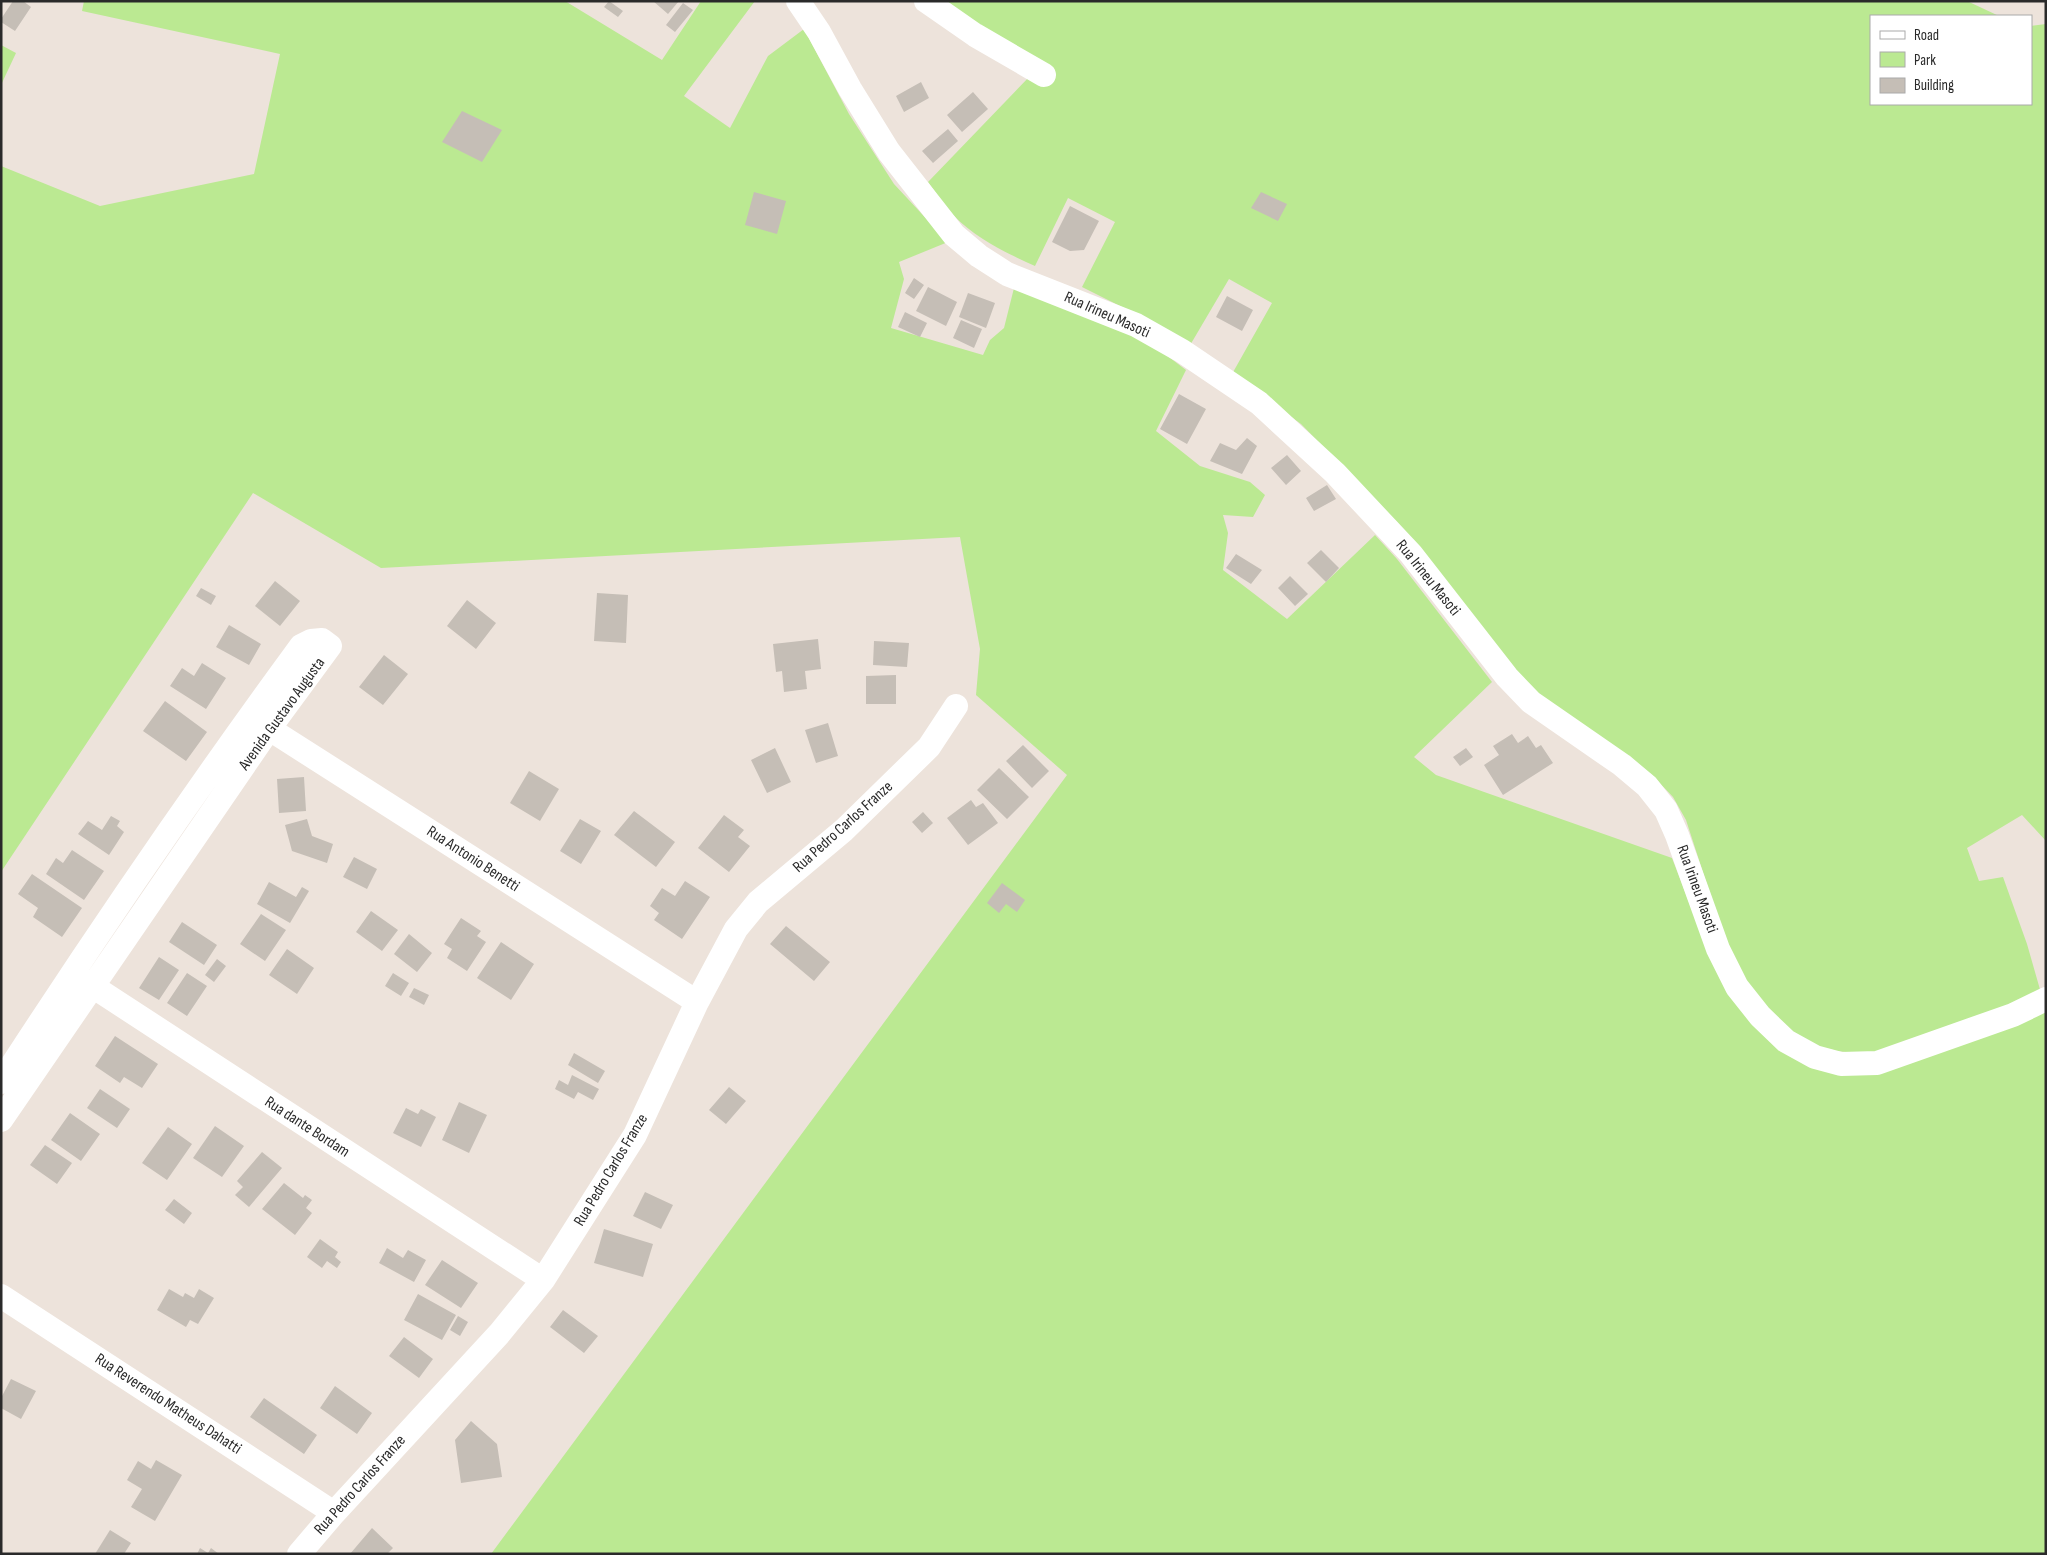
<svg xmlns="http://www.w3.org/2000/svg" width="2047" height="1555" font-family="'Sofia Sans Condensed',sans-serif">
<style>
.green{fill:#bbe992}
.building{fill:#c5beb6}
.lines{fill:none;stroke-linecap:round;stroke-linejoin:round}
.minor{stroke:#fff;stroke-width:24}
.labels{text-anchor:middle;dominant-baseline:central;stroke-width:5;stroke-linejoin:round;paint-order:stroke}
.street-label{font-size:16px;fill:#2a2a2a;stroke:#fff}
</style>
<rect width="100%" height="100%" fill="#ede3db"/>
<path class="green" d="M 84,1 L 565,1 L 662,60 L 701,1 L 755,1 L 684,96 L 730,128 L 768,56 L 804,29 L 849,114 L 894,184 L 948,242 L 899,262 L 904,279 L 891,328 L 983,355 L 990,340 L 1004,328 L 1014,288 L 1132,334 L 1161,351 L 1186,370 L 1156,431 L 1200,466 L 1250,482 L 1265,495 L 1253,517 L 1223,515 L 1228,533 L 1223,570 L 1287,619 L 1375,535 L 1397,559 L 1492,682 L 1414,757 L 1436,775 L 1672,858 L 1707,949 L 1829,1070 L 2046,1006 L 2046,1554 L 491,1554 L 1067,775 L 976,695 L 980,649 L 960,537 L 381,568 L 253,493 L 1,872 L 1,166 L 100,206 L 254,174 L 280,54 L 82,11 Z
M 939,1 L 1967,1 L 1999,16 L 1871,16 L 1871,104 L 2031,104 L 2031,26 L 2046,24 L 2046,841 L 2022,815 L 1967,848 L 1979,881 L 2003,877 L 2027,944 L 2041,993 L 1876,1055 L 1815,1049 L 1763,1009 L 1744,979 L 1724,937 L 1686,820 L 1673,797 L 1652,775 L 1540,697 L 1521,678 L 1397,522 L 1301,424 L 1232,374 L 1272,303 L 1229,279 L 1189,347 L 1138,315 L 1082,287 L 1115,222 L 1068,198 L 1035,266 C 1006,253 977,239 954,216 C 944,206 936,193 928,182 L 1030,76 Z
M 1,45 L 16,53 L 1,85 Z"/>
<path class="building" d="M 13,1 L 23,1 L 31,7 L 15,31 L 1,22 L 1,19 Z
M 609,1 L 623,11 L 618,17 L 604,7 Z
M 653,1 L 679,1 L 668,14 Z
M 683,3 L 693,10 L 675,32 L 666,25 Z
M 921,82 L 929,98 L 904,112 L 896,96 Z
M 973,92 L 988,109 L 962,132 L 947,115 Z
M 462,111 L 502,130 L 482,162 L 442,142 Z
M 948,129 L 958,141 L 933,163 L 922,151 Z
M 754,192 L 786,201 L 777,234 L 745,225 Z
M 1261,192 L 1287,204 L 1278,221 L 1251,208 Z
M 1070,206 L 1099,221 L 1084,250 L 1070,251 L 1052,242 Z
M 914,278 L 924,285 L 914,299 L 905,293 Z
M 928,287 L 957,302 L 946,326 L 916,311 Z
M 968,293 L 995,303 L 986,328 L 959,317 Z
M 1227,296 L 1253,310 L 1242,331 L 1216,317 Z
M 905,312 L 927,323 L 920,337 L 898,327 Z
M 961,320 L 982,329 L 974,348 L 953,338 Z
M 1179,394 L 1206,409 L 1187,444 L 1160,429 Z
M 1247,438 L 1257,446 L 1242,474 L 1210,461 L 1220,443 L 1236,450 Z
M 1287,455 L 1301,471 L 1286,485 L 1271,468 Z
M 1327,485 L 1336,499 L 1314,511 L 1306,498 Z
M 1321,550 L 1339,568 L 1326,582 L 1307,563 Z
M 1236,554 L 1262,570 L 1251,584 L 1226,568 Z
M 1290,576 L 1308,594 L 1295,606 L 1278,588 Z
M 275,581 L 300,601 L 280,626 L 255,606 Z
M 201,588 L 216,596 L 211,605 L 196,596 Z
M 597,593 L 628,595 L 626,643 L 594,641 Z
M 467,600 L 496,623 L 476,649 L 447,626 Z
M 229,625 L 261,644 L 249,665 L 216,647 Z
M 818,639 L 821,669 L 805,671 L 807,689 L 784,692 L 782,671 L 776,672 L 773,644 Z
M 874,641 L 909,643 L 907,667 L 873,665 Z
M 384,655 L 408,674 L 383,705 L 359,687 Z
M 202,663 L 226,678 L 206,709 L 170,686 L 182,668 L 194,676 Z
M 896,675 L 896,704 L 866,704 L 866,676 Z
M 165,701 L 207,732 L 186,761 L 143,731 Z
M 828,723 L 838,756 L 816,763 L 805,730 Z
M 1512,734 L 1518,743 L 1528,736 L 1536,748 L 1541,745 L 1553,763 L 1503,795 L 1484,765 L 1499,755 L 1493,746 Z
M 1023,745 L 1049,771 L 1032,788 L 1006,761 Z
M 775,748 L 791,782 L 767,793 L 751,760 Z
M 1466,748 L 1473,757 L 1460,766 L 1453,757 Z
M 999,768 L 1029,797 L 1007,819 L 977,790 Z
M 529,771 L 559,789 L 540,821 L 510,803 Z
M 304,777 L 306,811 L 279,813 L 277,779 Z
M 971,800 L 976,807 L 983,803 L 998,823 L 968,845 L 947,818 Z
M 634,811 L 675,842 L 656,867 L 614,835 Z
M 923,812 L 933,823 L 922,833 L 912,822 Z
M 724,815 L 744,830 L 738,837 L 750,846 L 729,872 L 698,848 Z
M 111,816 L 120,821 L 117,826 L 124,832 L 109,855 L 78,834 L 88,821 L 102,830 Z
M 307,819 L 312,836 L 333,844 L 327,863 L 292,851 L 285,825 Z
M 580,819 L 601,831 L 581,864 L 560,851 Z
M 72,850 L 104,871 L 84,900 L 46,874 L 56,858 L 63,863 Z
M 354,857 L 377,869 L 367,889 L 343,877 Z
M 32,874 L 82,908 L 62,937 L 33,917 L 38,908 L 18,894 Z
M 685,881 L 710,897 L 682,939 L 654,920 L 659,913 L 650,906 L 662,888 L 675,896 Z
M 269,882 L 296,897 L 302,887 L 309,891 L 290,923 L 257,904 Z
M 1002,883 L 1025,900 L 1017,912 L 1006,904 L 999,913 L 987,903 Z
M 371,911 L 398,930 L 382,951 L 356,932 Z
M 261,914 L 286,930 L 265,961 L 240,944 Z
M 461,918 L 481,931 L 477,936 L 486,942 L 467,971 L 447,958 L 452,949 L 444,944 Z
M 182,922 L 217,945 L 204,965 L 169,942 Z
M 786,926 L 830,962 L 814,981 L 770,944 Z
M 409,934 L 432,953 L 417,972 L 394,954 Z
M 501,942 L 534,964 L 511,1000 L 477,978 Z
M 287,949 L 314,968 L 297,994 L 269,975 Z
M 159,957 L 179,970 L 159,1000 L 139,988 Z
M 217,959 L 226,966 L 214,982 L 205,975 Z
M 187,973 L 207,986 L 187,1016 L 167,1003 Z
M 393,973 L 409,983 L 401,996 L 385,986 Z
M 414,988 L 429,995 L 424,1005 L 409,997 Z
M 115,1036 L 158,1064 L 142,1088 L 124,1077 L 120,1083 L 95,1066 Z
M 574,1053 L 605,1071 L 598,1083 L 568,1065 Z
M 572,1075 L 599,1089 L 593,1100 L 578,1092 L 574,1099 L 555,1089 L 559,1080 L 568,1085 Z
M 729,1087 L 746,1101 L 726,1124 L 709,1110 Z
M 100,1089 L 130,1109 L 117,1128 L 87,1108 Z
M 459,1102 L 487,1115 L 469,1153 L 442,1140 Z
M 406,1108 L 418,1114 L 421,1109 L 436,1117 L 421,1147 L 393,1133 Z
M 70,1113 L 100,1134 L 81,1161 L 51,1140 Z
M 215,1126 L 244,1146 L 222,1177 L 193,1158 Z
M 168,1127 L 192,1144 L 167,1180 L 142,1163 Z
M 45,1145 L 72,1163 L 57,1184 L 30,1165 Z
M 262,1152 L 282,1168 L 249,1207 L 235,1195 L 243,1187 L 237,1181 Z
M 284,1183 L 303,1198 L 305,1195 L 312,1200 L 306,1208 L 312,1213 L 295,1235 L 262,1209 Z
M 645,1192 L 673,1205 L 661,1229 L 633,1216 Z
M 174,1199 L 192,1213 L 184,1224 L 165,1210 Z
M 604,1229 L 653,1244 L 643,1277 L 594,1263 Z
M 320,1239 L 338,1252 L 335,1257 L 341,1262 L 337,1268 L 327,1261 L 322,1268 L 307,1257 Z
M 387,1248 L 403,1258 L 408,1250 L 426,1260 L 414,1282 L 379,1263 Z
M 442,1260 L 478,1283 L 461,1308 L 425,1285 Z
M 169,1289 L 183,1297 L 185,1293 L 194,1298 L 199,1289 L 214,1298 L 198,1324 L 190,1320 L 186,1327 L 157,1310 Z
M 418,1294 L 456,1315 L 442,1340 L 404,1320 Z
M 563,1310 L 598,1336 L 584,1353 L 550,1327 Z
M 458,1316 L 468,1322 L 460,1336 L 450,1330 Z
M 404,1337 L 433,1359 L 419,1378 L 389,1356 Z
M 11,1379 L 36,1391 L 21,1419 L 1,1408 L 1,1398 Z
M 335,1386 L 372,1413 L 357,1434 L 320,1408 Z
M 264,1398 L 317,1435 L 304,1454 L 250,1417 Z
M 471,1421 L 497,1444 L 502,1477 L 461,1483 L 455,1440 Z
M 156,1460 L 182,1475 L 155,1521 L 131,1507 L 142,1489 L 127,1480 L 138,1461 L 151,1469 Z
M 372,1528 L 393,1548 L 387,1554 L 350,1554 Z
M 110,1530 L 131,1543 L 124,1554 L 95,1554 Z
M 200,1548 L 208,1553 L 211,1548 L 219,1554 L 197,1554 Z"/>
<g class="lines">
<path class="minor" d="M 798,1 L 819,32 L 850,89 L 889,152 L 954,235 L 979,256 L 1007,274 L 1136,325 L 1182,351 L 1259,403 L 1335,473 L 1411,554 L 1507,677 L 1531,702 L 1622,765 L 1647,786 L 1666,810 L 1677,835 L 1718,949 L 1737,987 L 1760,1016 L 1786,1041 L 1815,1057 L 1841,1064 L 1877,1063 L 2013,1015 L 2046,999
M 926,1 L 975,35 L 1044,75
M 257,721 L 697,1002
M 80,978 L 543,1280
M 1,1082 C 97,934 197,788 301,646 L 311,641 L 322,640 L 330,646 L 269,729 L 1,1120
M 1,1296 L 334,1513
M 299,1554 L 334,1513 L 499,1334 L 543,1280 L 635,1135 L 697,1002 L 736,929 L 758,902 L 844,830 L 929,747 L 956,706"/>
</g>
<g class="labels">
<g class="street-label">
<text transform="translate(1107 315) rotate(24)">Rua Irineu Masoti</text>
<text transform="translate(1428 578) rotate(51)">Rua Irineu Masoti</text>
<text transform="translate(282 714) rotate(-54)">Avenida Gustavo Augusta</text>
<text transform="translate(843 827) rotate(-42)">Rua Pedro Carlos Franze</text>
<text transform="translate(473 859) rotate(33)">Rua Antonio Benetti</text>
<text transform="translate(1697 889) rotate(70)">Rua Irineu Masoti</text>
<text transform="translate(307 1127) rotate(33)">Rua dante Bordam</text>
<text transform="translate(611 1170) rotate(-59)">Rua Pedro Carlos Franze</text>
<text transform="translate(168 1404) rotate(33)">Rua Reverendo Matheus Dahatti</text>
<text transform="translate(360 1485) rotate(-48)">Rua Pedro Carlos Franze</text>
</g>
</g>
<rect width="2047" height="1555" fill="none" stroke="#2a2a2a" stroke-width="5"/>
<rect x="1870" y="15" width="162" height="90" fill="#ffffff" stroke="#aaaaaa"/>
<rect x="1880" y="31" width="25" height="8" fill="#ffffff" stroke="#aaaaaa"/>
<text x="1914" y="40" font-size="15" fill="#2a2a2a">Road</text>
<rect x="1880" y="52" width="25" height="15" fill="#bbe992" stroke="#aaaaaa"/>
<text x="1914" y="65" font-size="15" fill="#2a2a2a">Park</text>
<rect x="1880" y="78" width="25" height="15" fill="#c5beb6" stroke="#aaaaaa"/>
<text x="1914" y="90" font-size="15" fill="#2a2a2a">Building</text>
</svg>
